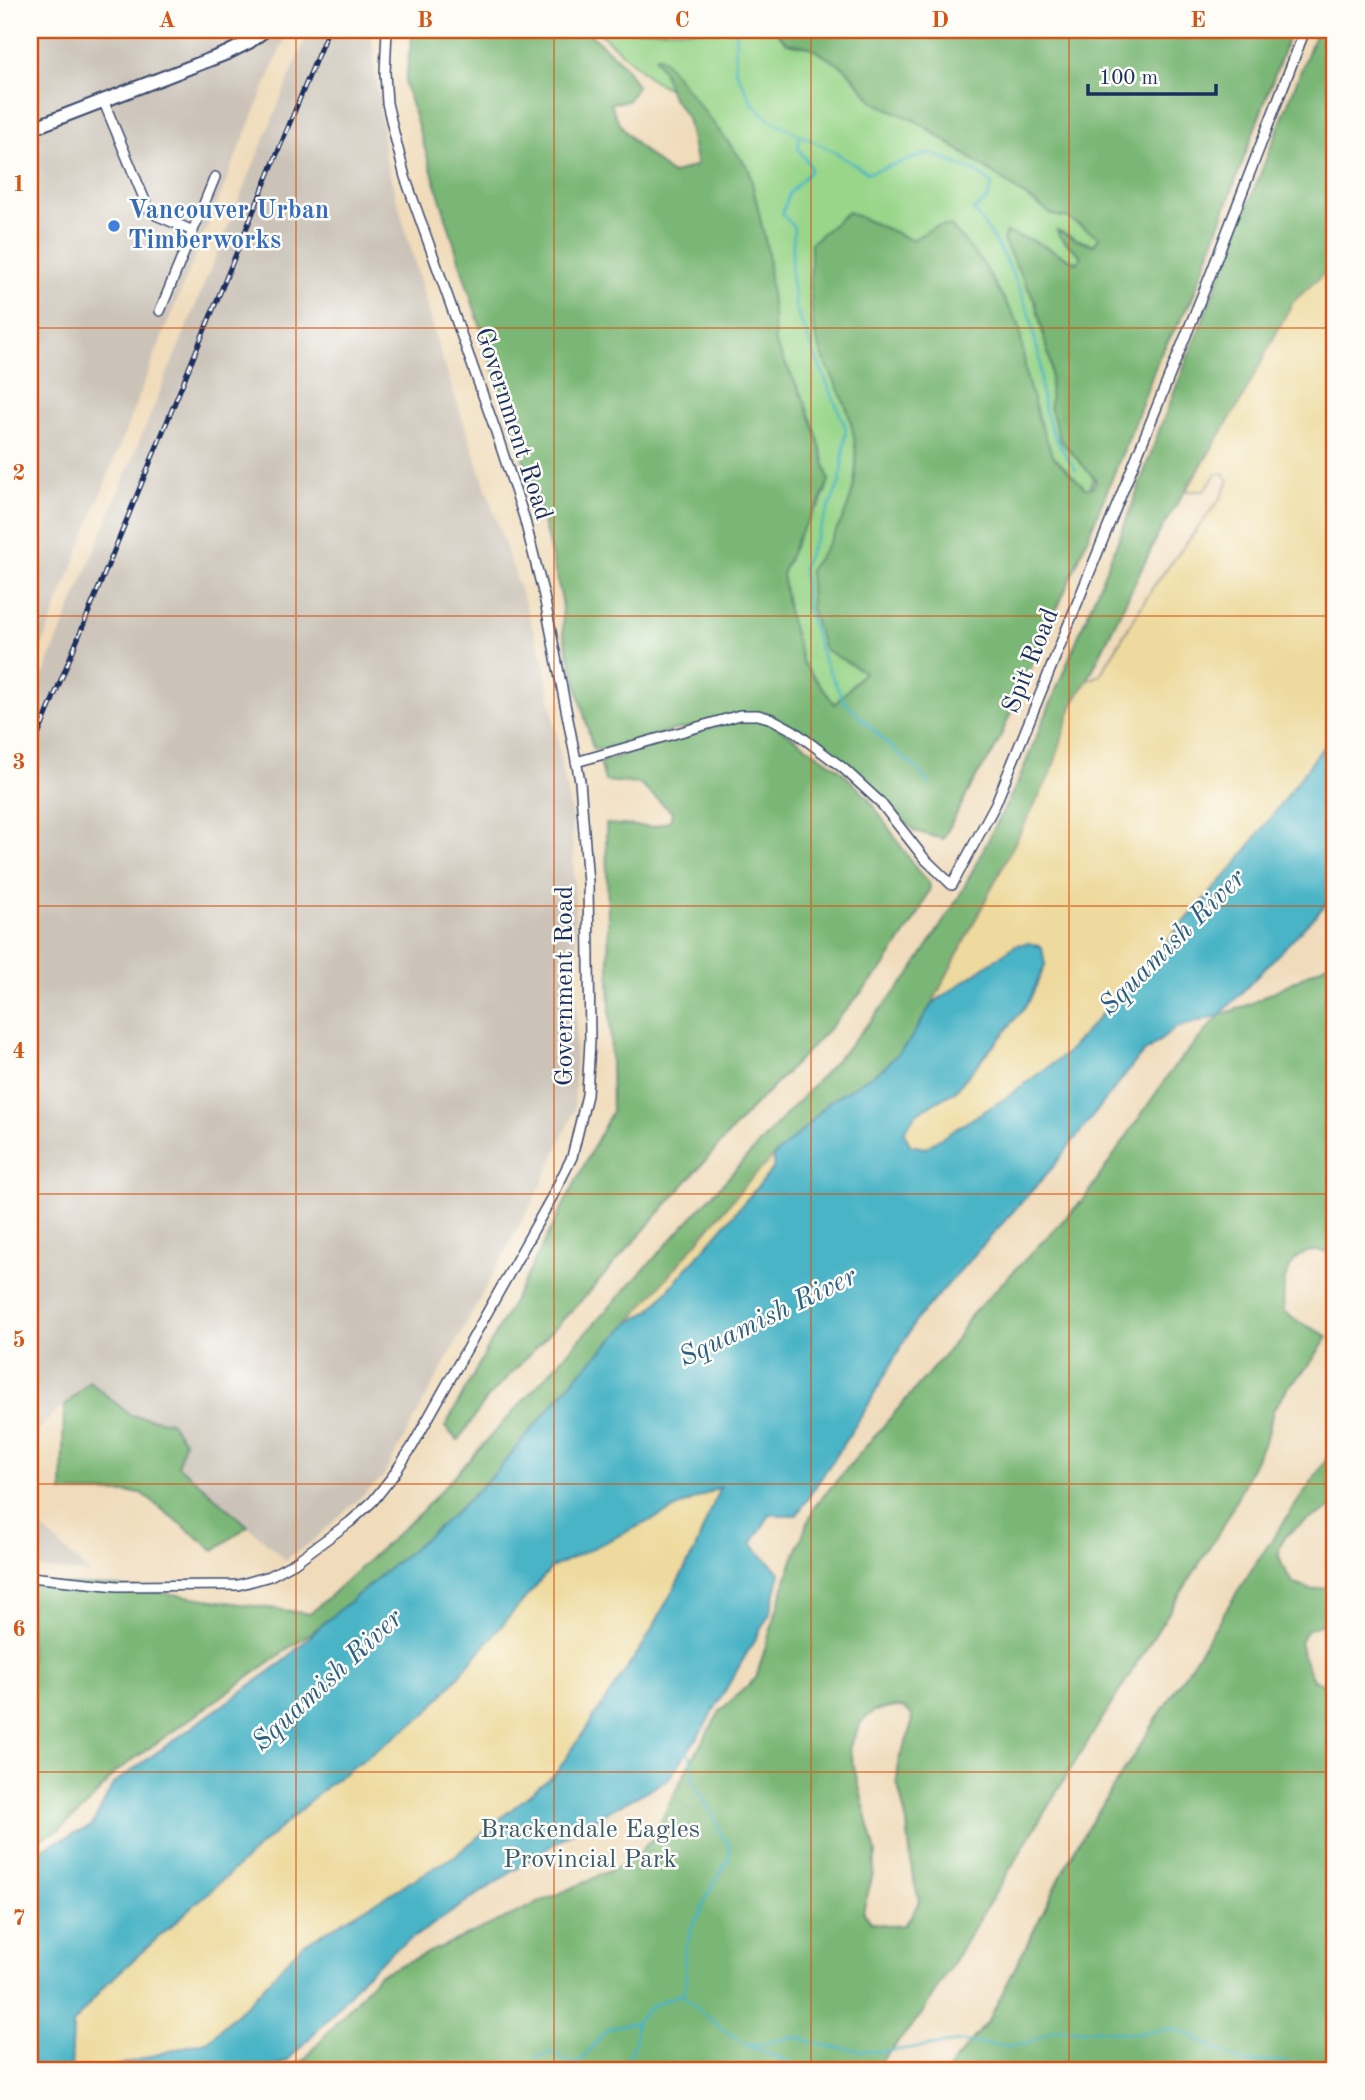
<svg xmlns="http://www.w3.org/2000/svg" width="1365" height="2100" font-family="'Old Standard TT',serif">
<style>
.industrial{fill:#cbc3b8}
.green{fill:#99d68a;stroke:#5a8274;stroke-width:2}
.forest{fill:#7ab776;stroke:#4a736a;stroke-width:2;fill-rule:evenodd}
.sand{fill:#eeda9e;stroke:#84847e;stroke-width:2}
.water{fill:#49b4c6;stroke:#327292;stroke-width:2}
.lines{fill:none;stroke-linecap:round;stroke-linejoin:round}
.stream{stroke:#49b4c6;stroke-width:2.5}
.street-casing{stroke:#3b496c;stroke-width:12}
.secondary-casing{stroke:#3b496c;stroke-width:16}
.street{stroke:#fff;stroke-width:9}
.secondary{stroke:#fff;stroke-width:12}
.rail-casing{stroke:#1b2f5e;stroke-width:5}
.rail{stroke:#fdfcf7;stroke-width:2.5;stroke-dasharray:8;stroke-linecap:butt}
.grid{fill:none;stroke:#d45514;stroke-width:2;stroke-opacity:0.55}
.shop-dot{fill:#3f7fe0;stroke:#fdfcf7;stroke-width:2.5}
.labels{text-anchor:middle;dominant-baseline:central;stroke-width:5;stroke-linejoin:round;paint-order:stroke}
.shop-label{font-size:26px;font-weight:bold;fill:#366cbe;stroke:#fdfcf7;text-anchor:start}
.street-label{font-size:26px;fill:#1b2f5e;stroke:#fdfcf7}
.park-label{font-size:26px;fill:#3a5969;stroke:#fdfcf7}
.water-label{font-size:28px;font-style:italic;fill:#2b5e82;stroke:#fdfcf7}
.neatline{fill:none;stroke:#d45514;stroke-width:2.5}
.grid-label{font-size:23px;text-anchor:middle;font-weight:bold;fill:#d45514}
</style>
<rect width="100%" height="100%" fill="#fdfcf7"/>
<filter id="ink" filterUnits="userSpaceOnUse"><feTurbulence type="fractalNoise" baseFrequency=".0143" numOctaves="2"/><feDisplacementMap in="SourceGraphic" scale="14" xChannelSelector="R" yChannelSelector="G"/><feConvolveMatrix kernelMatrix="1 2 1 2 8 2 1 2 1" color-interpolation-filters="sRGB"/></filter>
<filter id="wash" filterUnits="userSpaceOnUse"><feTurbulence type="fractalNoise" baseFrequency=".00686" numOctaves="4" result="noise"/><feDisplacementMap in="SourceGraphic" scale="28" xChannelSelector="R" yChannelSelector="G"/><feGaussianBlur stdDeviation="1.57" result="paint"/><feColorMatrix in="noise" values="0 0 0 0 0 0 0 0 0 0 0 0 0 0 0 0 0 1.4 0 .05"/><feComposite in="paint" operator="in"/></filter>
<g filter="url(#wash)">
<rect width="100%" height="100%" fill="#f0dcbb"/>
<path class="industrial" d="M 30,30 L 283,30 L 285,38 L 164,332 L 30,676 Z
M 309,30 L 366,30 L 372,38 L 385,156 L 438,346 L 543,658 L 572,821 L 577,976 L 574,1111 L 542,1184 L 383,1477 L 309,1544 L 285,1560 L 88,1380 L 30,1438 L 30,707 Z
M 30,1517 L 91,1574 L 30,1567 Z"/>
<path class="green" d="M 596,30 L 1287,30 L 1179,324 L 1147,359 L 1132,389 L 977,751 L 944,799 L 797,690 L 767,601 L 803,506 L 819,507 L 827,487 L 811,428 L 783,365 L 782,356 L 769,342 L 703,109 L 650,78 Z"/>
<path class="forest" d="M 413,30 L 586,30 L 624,65 L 637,86 L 628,101 L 611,103 C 619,134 648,155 672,174 L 697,165 L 687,118 L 671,95 L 663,71 L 655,58 L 657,56 L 664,60 L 749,169 L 768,253 L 775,343 L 803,398 L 818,438 L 829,481 L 820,502 L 799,535 L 782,574 L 789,616 L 803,663 L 835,704 L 864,672 L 824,649 L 811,609 L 809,570 C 849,520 868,476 848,412 C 840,389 826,367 818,344 C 809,319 811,270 811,243 L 848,212 L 912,240 L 936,226 L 951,226 L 982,262 L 1019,324 L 1027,379 L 1039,420 L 1053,456 L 1086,489 L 1093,487 L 1096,480 L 1060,440 L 1050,407 L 1051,365 L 1035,301 L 1003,241 L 1006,232 L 1034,241 L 1077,263 L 1081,256 L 1059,236 L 1057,230 L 1076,239 L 1094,245 L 1099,237 L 1068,218 L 1053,215 L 918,122 L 875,103 L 846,69 L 809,47 L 787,43 L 775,30 L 1291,30 L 1192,299 L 1159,357 L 1134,425 L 1075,568 L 994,751 L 975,779 L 943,839 L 914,831 L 866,781 L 841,761 L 802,731 L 766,713 L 675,730 L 602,750 L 593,749 L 563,632 L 562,600 L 542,517 L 465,279 L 405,84 Z
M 1317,30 L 1335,30 L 1335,263 L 1292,303 L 1241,401 L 1161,529 L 1087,681 L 1072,706 L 1052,771 L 932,1004 L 908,1043 L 884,1068 L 829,1102 L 802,1131 L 746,1184 L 628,1324 L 577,1376 L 496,1472 L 454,1514 L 324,1623 L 116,1772 L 84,1809 L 57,1831 L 30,1844 L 30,1583 L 117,1586 L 310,1614 L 423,1510 L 850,1045 L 908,977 L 959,897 L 1018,782 L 1129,514 L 1159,431 Z
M 751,719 L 767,722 L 781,729 L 839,769 L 869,799 L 917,870 L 929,883 L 930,888 L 919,913 L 883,968 L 828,1030 L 749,1111 L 592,1289 L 486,1400 L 458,1441 L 445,1427 L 529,1272 L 612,1111 L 606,824 L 652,827 L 670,821 L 672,812 L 639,784 L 605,781 L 600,762 L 733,721 Z
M 1335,960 L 1335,1254 C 1328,1253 1319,1250 1313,1251 C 1283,1256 1282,1287 1284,1311 C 1299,1326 1311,1325 1328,1337 L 1309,1365 L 1289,1386 L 1273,1410 L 1268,1434 L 1226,1521 L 1069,1772 L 921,2015 L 874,2070 L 280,2070 L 304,2060 L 378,1975 L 632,1861 L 652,1839 L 691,1761 L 721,1710 L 756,1678 L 790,1567 L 814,1507 L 951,1347 L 971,1315 L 1084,1199 L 1173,1068 L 1220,1015 L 1248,1005 ZM 896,1707 L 904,1708 L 912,1715 L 910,1732 L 899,1759 L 897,1781 L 907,1823 L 912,1872 L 919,1901 L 912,1916 L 904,1925 L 887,1926 L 870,1922 L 863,1911 L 873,1874 L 876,1853 L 849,1748 L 861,1722 L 874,1711 Z
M 89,1381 L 130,1415 L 170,1422 L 184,1441 L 178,1465 L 248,1526 L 214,1550 L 141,1493 L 62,1492 L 64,1407 Z
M 1335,1447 L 1335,1506 C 1317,1516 1271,1533 1280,1559 C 1282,1568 1289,1576 1294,1584 L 1312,1590 L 1335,1586 L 1335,1620 L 1308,1629 L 1300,1641 L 1304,1660 L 1313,1680 L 1335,1689 L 1335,2070 L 947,2070 L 989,2020 L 1076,1846 L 1252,1569 Z"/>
<path class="sand" d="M 1335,263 L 1335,731 L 1233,868 L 1066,1054 L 1004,1099 L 925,1148 L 910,1145 L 904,1132 L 917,1113 L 954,1092 L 1000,1038 L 1029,1001 L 1045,965 L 1016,945 L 932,1004 L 1052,771 L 1072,706 L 1087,681 L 1100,675 L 1153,587 L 1220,499 L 1229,481 L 1224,473 L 1216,474 L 1204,491 L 1186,491 L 1241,401 L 1292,303 Z
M 774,1156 L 773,1169 L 651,1310 L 628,1324 L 746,1184 Z
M 721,1486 L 694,1552 L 645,1642 L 556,1773 L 456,1855 L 301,1946 L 254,1997 L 209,2040 L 106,2069 L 71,2070 L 73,2024 L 103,1987 L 327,1786 L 426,1714 L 551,1568 Z"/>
<path class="water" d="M 1335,731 L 1335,895 L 1220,1015 L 1176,1028 L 1140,1056 L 1052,1168 L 916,1320 L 866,1409 L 797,1515 L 770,1515 L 751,1544 L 780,1573 L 770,1613 L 704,1727 L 668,1780 L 584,1824 L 393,1951 L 362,1978 L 329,2018 L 287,2061 L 266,2070 L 89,2070 L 106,2069 L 209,2040 L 254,1997 L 301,1946 L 456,1855 L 556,1773 L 645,1642 L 694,1552 L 720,1487 L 551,1568 L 426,1714 L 327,1786 L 103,1987 L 73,2024 L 71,2070 L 30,2070 L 30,1854 L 92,1826 L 113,1784 L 283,1662 L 324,1623 L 454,1514 L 496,1472 L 577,1376 L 628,1324 L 651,1310 L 773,1169 L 774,1156 L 802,1131 L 829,1102 L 884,1068 L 908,1043 L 932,1004 L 1016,945 L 1029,943 L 1042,947 L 1045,965 L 1029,1001 L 1000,1038 L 954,1092 L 917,1113 L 904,1132 L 910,1145 L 925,1148 L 1004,1099 L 1066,1054 L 1233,868 Z"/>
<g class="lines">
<path class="stream" d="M 736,30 L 735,69 L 753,104 L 770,120 L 831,150 L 868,173 L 930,153 L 979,173 L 992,184 L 987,200 L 973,210 C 997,239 1016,278 1029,313 C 1034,327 1034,342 1039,355 C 1042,365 1039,377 1041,387 C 1044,420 1057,444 1076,470
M 800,136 L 798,148 L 810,166 L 810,171 L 789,194 L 782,214 L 794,227 L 791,273 L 796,310 L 846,428 L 840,482 L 803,567 L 806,606 L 823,658 L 844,701 L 896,752 L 918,769 L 930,785
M 681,1994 L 721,2028 L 749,2046 L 809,2070
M 749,2046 L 795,2037 L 830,2047 L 880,2052 L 960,2042 L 1010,2046 L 1027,2044 L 1054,2030 L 1098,2030 L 1136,2034 L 1170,2029 L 1184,2032 L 1238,2060 L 1253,2063 L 1278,2061 L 1292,2064 L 1302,2061 L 1335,2068
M 536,2057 L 554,2052 L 564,2061 L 573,2064 C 588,2059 595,2041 606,2031 C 613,2025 625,2025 634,2023
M 622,2070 L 636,2042 L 635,2023 L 651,2006 L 681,1994 L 686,1985 L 684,1951 L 694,1922 L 700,1914 L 706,1897 L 728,1860 L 730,1846 L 721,1834 L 714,1817 L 694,1784 L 690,1755 L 685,1751"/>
</g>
</g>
<g filter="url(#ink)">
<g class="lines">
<g class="street-casing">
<path id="street" d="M 103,100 L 148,208 L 156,215 L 193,231
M 160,311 L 215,177
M 576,762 L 740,715 L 758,715 L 772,719 L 794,731 L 843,768 L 880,802 L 924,858 L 952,885 L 996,803 L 1208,281 L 1305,30
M 30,1577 L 117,1586 L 238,1585 L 270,1576 L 294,1563 L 350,1522 L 373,1501 L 392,1477 L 412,1447 L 553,1195 L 572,1157 L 587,1095 L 590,1041 L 588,883 L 580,781 L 544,596 L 524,517 L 495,429 L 405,177 L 394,133 L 387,103 L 385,73 L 387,30"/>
</g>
<g class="secondary-casing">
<path id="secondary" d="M 30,129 L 227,53 L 249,42 L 265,30"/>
</g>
<use href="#street" class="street"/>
<use href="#secondary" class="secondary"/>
<g class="rail-casing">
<path id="rail" d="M 30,755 L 328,30"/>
</g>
<use href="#rail" class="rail"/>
</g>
</g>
<path class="grid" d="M 296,30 L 296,2070M 554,30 L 554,2070M 811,30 L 811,2070M 1069,30 L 1069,2070M 30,328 L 1335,328M 30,616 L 1335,616M 30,906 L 1335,906M 30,1194 L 1335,1194M 30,1484 L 1335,1484M 30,1772 L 1335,1772"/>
<circle class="shop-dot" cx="114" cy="226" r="7"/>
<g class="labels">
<g class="shop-label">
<text x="128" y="211">Vancouver Urban<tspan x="128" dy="30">Timberworks</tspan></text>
</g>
<g class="street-label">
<text transform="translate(513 424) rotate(72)">Government Road</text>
<text transform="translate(1031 661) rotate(-68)">Spit Road</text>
<text transform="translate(565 986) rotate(-90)">Government Road</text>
</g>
<g class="park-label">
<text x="590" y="1830">Brackendale Eagles<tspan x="590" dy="30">Provincial Park</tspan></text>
</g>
<g class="water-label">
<text transform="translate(1173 943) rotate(-45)">Squamish River</text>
<text transform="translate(768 1318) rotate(-26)">Squamish River</text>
<text transform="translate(328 1681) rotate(-43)">Squamish River</text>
</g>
</g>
<rect width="1365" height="2100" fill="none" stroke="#fdfcf7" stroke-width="77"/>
<path d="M1088 84v10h128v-10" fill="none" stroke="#1b2f5e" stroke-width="3.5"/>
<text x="1099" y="84" font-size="21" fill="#1b2f5e" stroke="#fdfcf7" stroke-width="5" paint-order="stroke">100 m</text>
<rect x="38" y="38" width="1288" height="2024" class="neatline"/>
<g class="grid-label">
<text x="167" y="27">A</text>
<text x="425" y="27">B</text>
<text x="682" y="27">C</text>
<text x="940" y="27">D</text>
<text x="1198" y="27">E</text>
<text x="19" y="191">1</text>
<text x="19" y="480">2</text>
<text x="19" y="769">3</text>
<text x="19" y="1058">4</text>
<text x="19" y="1347">5</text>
<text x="19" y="1636">6</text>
<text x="19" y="1925">7</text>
</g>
</svg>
